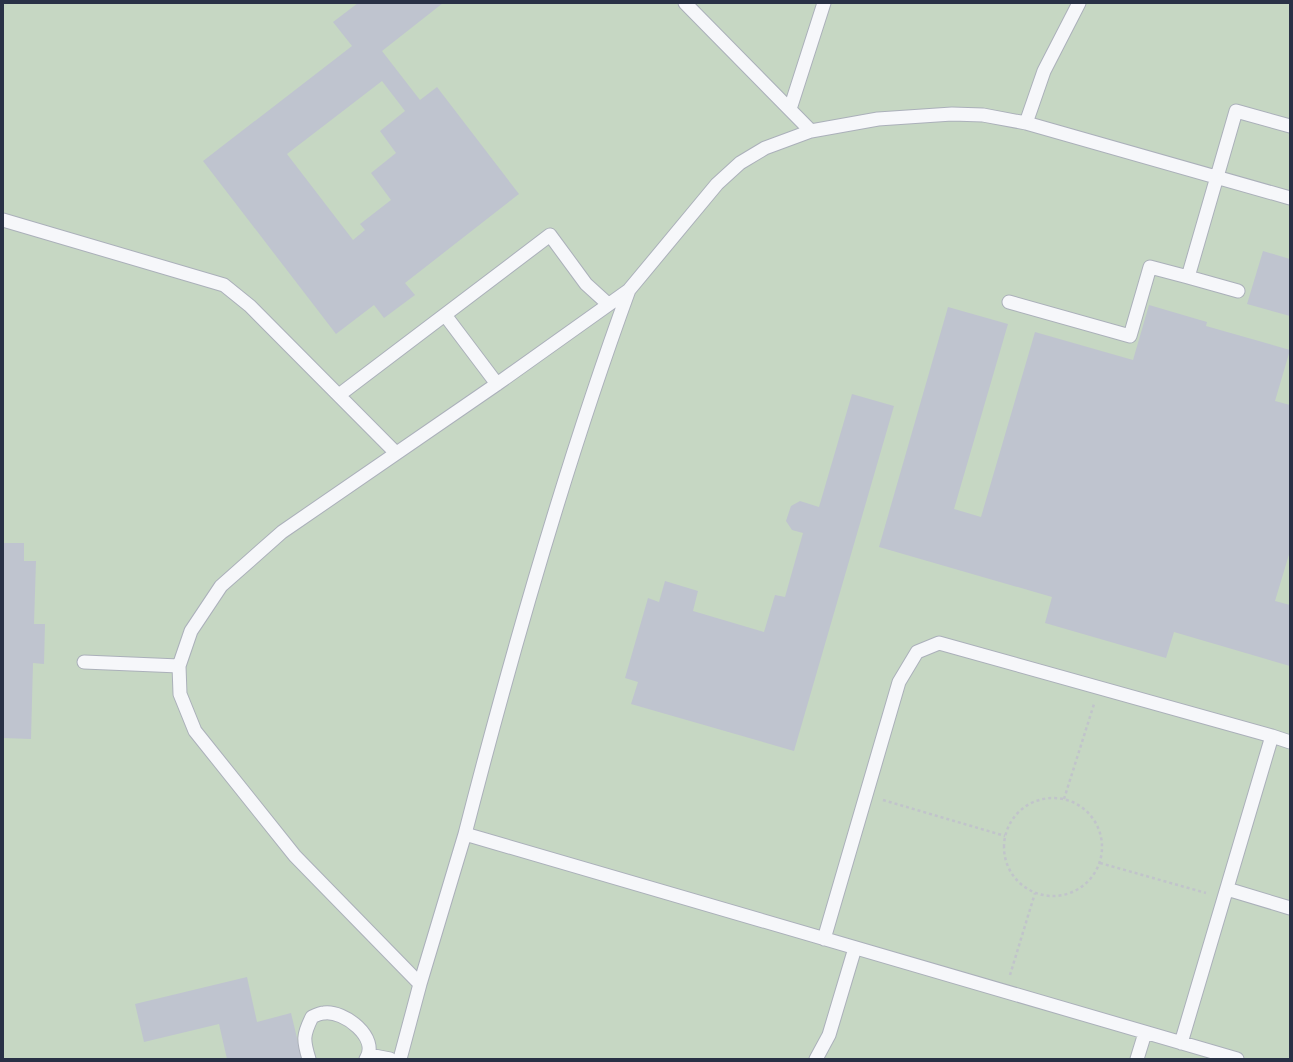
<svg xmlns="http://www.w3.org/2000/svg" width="1293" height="1062" font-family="'Source Sans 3',sans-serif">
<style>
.green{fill:#c6d7c3}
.building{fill:#bfc4cf;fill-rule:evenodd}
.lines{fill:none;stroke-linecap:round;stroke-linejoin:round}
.service-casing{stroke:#abb0ba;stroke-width:15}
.path{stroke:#c1c4cb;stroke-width:2.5;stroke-dasharray:3 3;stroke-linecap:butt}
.service{stroke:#f6f7fa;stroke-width:13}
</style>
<rect width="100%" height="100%" fill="#e3e6ec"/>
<path class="green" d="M 3,3 L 1290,3 L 1290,1059 L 3,1059 Z"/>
<path class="building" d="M 358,3 L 443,3 L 382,51 L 420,100 L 437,87 L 519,194 L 405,283 L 415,295 L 384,318 L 374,305 L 336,334 L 203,161 L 352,46 L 333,22 ZM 382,81 L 405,111 L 380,131 L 396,153 L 371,173 L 391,200 L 360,224 L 365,230 L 353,240 L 287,154 Z
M 1263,251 L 1290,259 L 1290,316 L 1247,304 Z
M 1149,305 L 1207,322 L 1206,326 L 1290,350 L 1275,401 L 1290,405 L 1290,551 L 1275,601 L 1290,605 L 1290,666 L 1174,632 L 1166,658 L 1045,623 L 1052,597 L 879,547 L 948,307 L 1008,324 L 954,509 L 981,517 L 1035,332 L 1133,360 Z
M 852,394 L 894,406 L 794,751 L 631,704 L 638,682 L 625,678 L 648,598 L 659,602 L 665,581 L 698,591 L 693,611 L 764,632 L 775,595 L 785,597 L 803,533 L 792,530 L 786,521 L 791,506 L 800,501 L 819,507 Z
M 3,543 L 24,543 L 24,561 L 36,561 L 34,624 L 45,624 L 44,664 L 33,663 L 31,739 L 3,738 Z
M 247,977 L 257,1022 L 291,1013 L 302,1059 L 227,1059 L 219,1024 L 144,1042 L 135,1004 Z"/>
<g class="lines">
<g class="service-casing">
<path id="service" d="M 685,3 L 811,131
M 790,109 L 824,3
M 1026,123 L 1044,71 L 1079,3
M 3,220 L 224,285 L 250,306 L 396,453
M 629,290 C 564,468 512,651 465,834 L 1237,1059
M 1238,291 L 1188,277 L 1236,111 L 1290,126
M 1009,302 L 1130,336 L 1150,267 L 1188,277
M 445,315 L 497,384
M 339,395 L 550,235 L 586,284 L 608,304
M 84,662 L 179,666
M 1272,736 L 1290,742
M 1227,889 L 1290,908
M 824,939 L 899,682 L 917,652 L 939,643 L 1272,736 L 1181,1043
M 420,984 L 295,856 L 195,731 L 180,694 L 179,666 L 191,631 L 221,586 L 282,532 L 497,384 L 629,290 L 717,184 L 740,163 L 765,148 L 811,131 L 878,119 L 952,114 L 983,115 L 1026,123 L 1290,198
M 369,1055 L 390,1059
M 309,1059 C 303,1040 303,1035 312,1017 C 316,1015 320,1013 324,1013 C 344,1010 380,1038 366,1059
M 400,1059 L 420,984 L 465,834
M 816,1059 L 829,1035 L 855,948
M 1137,1059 L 1145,1033"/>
</g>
<path class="path" d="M1004 847a49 49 0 1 1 98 0a49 49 0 1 1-98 0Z
M 1064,799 L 1094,704
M 883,800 L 1005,836
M 1100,863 L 1206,893
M 1010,975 L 1035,893"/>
<use href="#service" class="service"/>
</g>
<rect width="1293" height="1062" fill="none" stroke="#293146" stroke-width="8"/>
</svg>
